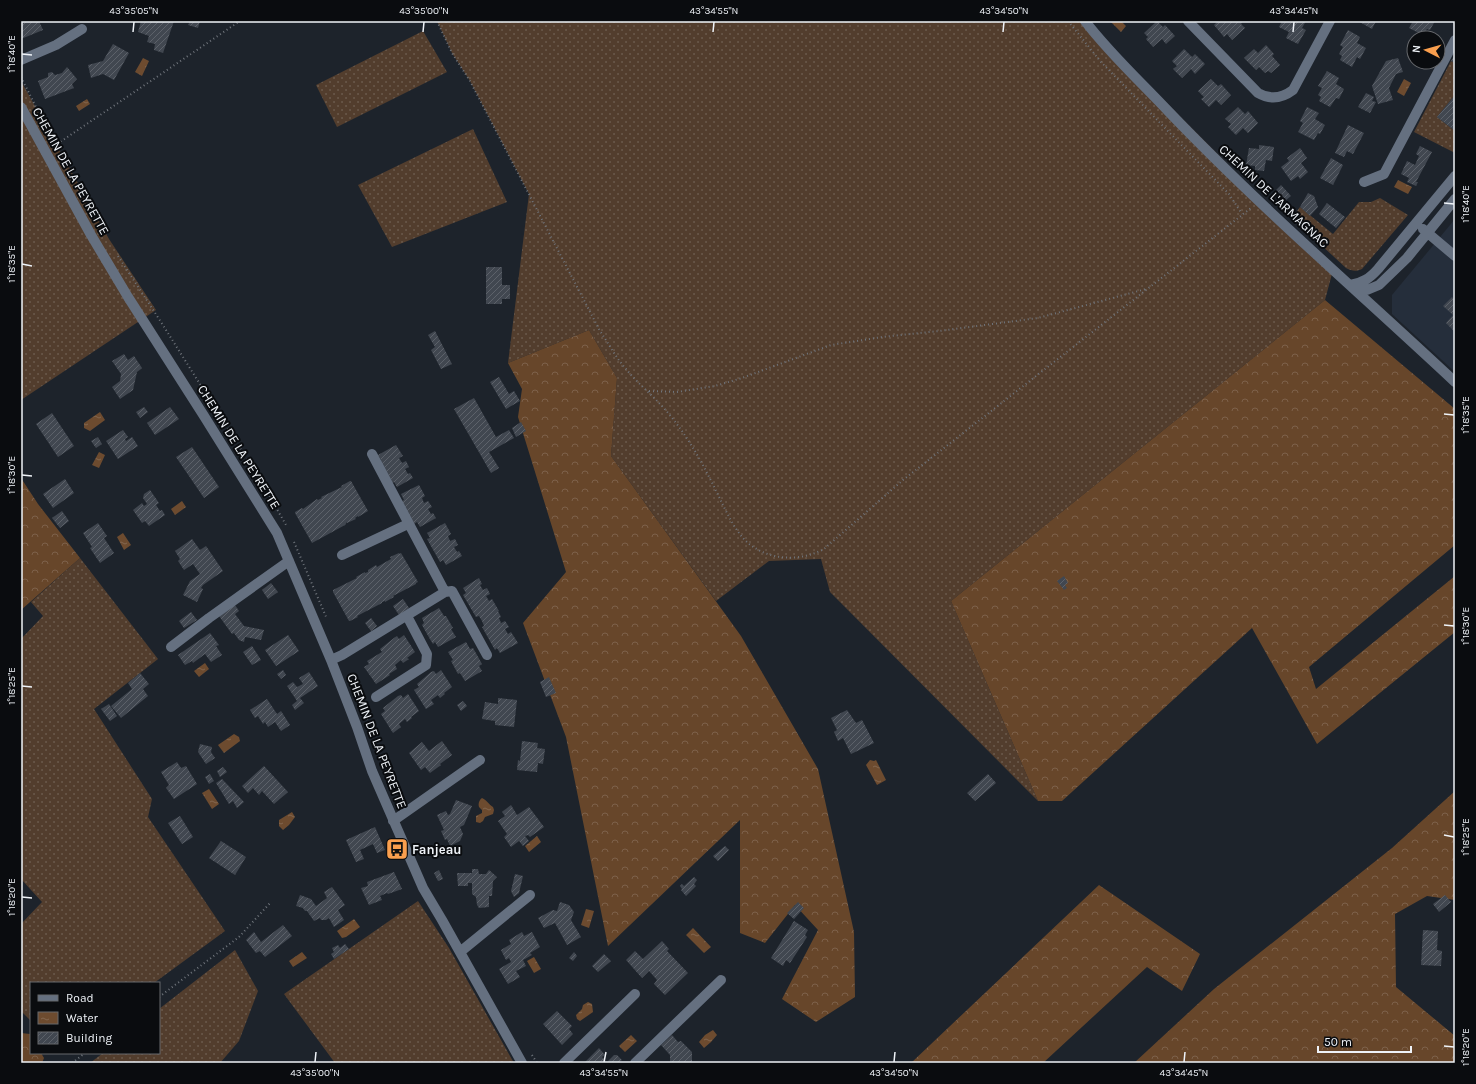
<svg xmlns="http://www.w3.org/2000/svg" width="1476" height="1084" font-family="Karla,sans-serif">
<style>
.built{fill:#252e3b}
.grass{fill:url(#grass-dots)}
.forest{fill:url(#forest-crowns)}
.water{fill:url(#water-ripples)}
.building{fill:url(#building-hatch)}
.lines{fill:none;stroke-linecap:round;stroke-linejoin:round}
.path{stroke:#70757c;stroke-width:2;stroke-dasharray:1 3;stroke-linecap:butt}
.minor{stroke:#657080;stroke-width:10}
.ticks{fill:none;stroke:#eff3f8;stroke-width:1.5}
.labels{text-anchor:middle;dominant-baseline:central;stroke-width:4;stroke-linejoin:round;paint-order:stroke}
.street-label{font-size:13px;fill:#eff3f8;stroke:#0a0c0f}
.poi-label{font-size:13px;font-weight:bold;fill:#eff3f8;stroke:#0a0c0f;text-anchor:start}
.neatline{fill:none;stroke:#eff3f8;stroke-width:1.5}
.ticks-label{font-size:10px;text-anchor:middle;fill:#eff3f8}
</style>
<defs>
<pattern id="grass-dots" width="8" height="8" patternUnits="userSpaceOnUse"><rect width="8" height="8" fill="#523d2d"/><path d="M2 2h.1M6 6h.1" fill="none" stroke="#6b5a4c" stroke-width="1.8" stroke-linecap="round"/></pattern>
<pattern id="forest-crowns" width="20" height="18" patternUnits="userSpaceOnUse"><rect width="20" height="18" fill="#67462a"/><path d="M2 6a3 3 0 1 1 6 0M12 15a3 3 0 1 1 6 0" fill="none" stroke="#7d614a"/></pattern>
<pattern id="water-ripples" width="26" height="14" patternUnits="userSpaceOnUse"><rect width="26" height="14" fill="#6d4b2f"/><path d="M2 4q2-2 4 0t4 0M15 11q2-2 4 0t4 0" fill="none" stroke="#82654e"/></pattern>
<pattern id="building-hatch" width="6" height="6" patternUnits="userSpaceOnUse"><rect width="6" height="6" fill="#414750"/><path d="M-1 1l2-2M0 6l6-6M5 7l2-2" fill="none" stroke="#5d626a"/></pattern>
</defs>
<rect width="100%" height="100%" fill="#1d232b"/>
<path class="built" d="M 1455,219 L 1455,372 L 1392,314 L 1392,295 Z"/>
<path class="grass" d="M 437,21 L 1085,21 L 1333,270 L 1325,300 L 951,601 L 1038,801 L 830,592 L 821,559 L 769,561 L 716,601 L 611,456 L 617,378 L 589,330 L 508,363 L 529,194 L 470,81 L 452,53 Z
M 423,31 L 447,72 L 337,127 L 316,85 Z
M 1451,61 L 1455,63 L 1455,95 L 1437,117 L 1455,131 L 1455,153 L 1414,132 Z
M 21,81 L 109,239 L 156,310 L 21,400 Z
M 473,129 L 507,202 L 392,247 L 358,185 Z
M 1380,198 L 1408,215 L 1362,269 C 1356,272 1352,271 1346,268 L 1292,218 L 1300,207 L 1333,234 L 1359,202 L 1371,202 Z
M 80,558 L 158,659 L 94,709 L 152,799 L 148,817 L 225,931 L 154,983 L 31,983 L 31,1021 L 21,1011 L 21,924 L 42,902 L 21,879 L 21,639 L 43,616 L 31,602 Z
M 418,901 L 449,948 L 514,1063 L 335,1063 L 284,994 Z
M 235,950 L 258,991 L 239,1041 L 220,1063 L 90,1063 L 103,1053 L 159,1053 L 159,1009 Z"/>
<path class="forest" d="M 1325,300 L 1455,409 L 1455,545 L 1309,667 L 1316,689 L 1455,576 L 1455,632 L 1317,744 L 1252,628 L 1062,801 L 1038,801 L 951,601 Z
M 589,330 L 617,378 L 611,456 L 741,636 L 818,769 L 854,932 L 855,997 L 816,1022 L 782,999 L 818,930 L 795,905 L 765,943 L 740,933 L 740,820 L 608,946 L 566,737 L 523,623 L 566,572 L 518,417 L 522,389 L 508,363 Z
M 21,478 L 38,504 L 80,558 L 21,610 Z
M 1455,791 L 1455,900 L 1427,896 L 1395,914 L 1396,987 L 1455,1036 L 1455,1063 L 1134,1063 L 1214,989 L 1392,848 Z
M 1099,885 L 1200,954 L 1182,991 L 1147,967 L 1043,1063 L 911,1063 Z
M 21,1033 L 30,1034 L 31,1053 L 41,1053 L 44,1058 L 42,1063 L 21,1063 Z"/>
<path class="water" d="M 1110,21 L 1121,21 L 1126,26 L 1121,32 Z
M 143,58 L 149,61 L 142,76 L 135,72 Z
M 1404,79 L 1411,83 L 1404,96 L 1397,92 Z
M 87,99 L 90,104 L 79,111 L 76,106 Z
M 1398,180 L 1412,187 L 1408,194 L 1394,187 Z
M 100,412 L 105,420 L 90,431 L 84,428 L 84,423 Z
M 99,452 L 105,455 L 99,468 L 92,465 Z
M 182,501 L 186,507 L 175,515 L 171,509 Z
M 123,533 L 131,545 L 124,550 L 117,537 Z
M 205,663 L 209,669 L 199,677 L 194,671 Z
M 234,734 L 239,737 L 240,741 L 224,753 L 218,745 Z
M 870,760 L 874,761 L 876,760 L 886,780 L 877,785 L 866,765 Z
M 209,789 L 219,804 L 212,809 L 202,793 Z
M 482,798 C 487,800 489,805 493,807 L 494,810 L 493,814 L 485,817 L 483,821 L 480,823 L 476,822 L 476,816 L 482,813 L 482,810 L 479,807 C 478,804 479,800 482,798 Z
M 292,812 L 295,817 L 289,825 L 283,830 L 279,826 L 279,820 Z
M 537,836 L 541,842 L 529,852 L 525,846 Z
M 586,909 L 594,911 L 589,928 L 581,925 Z
M 354,919 L 360,927 L 346,937 L 342,938 L 337,931 Z
M 693,928 L 711,947 L 704,953 L 686,935 Z
M 302,952 L 307,958 L 293,967 L 289,961 Z
M 534,957 L 541,969 L 534,973 L 527,961 Z
M 588,1002 L 592,1004 L 593,1012 L 580,1021 L 577,1019 L 576,1015 L 582,1009 L 583,1005 Z
M 713,1030 L 717,1035 L 711,1042 L 704,1048 L 699,1042 L 705,1035 Z
M 631,1035 L 637,1041 L 625,1052 L 619,1046 Z"/>
<path class="building" d="M 21,21 L 39,21 L 43,30 L 21,39 Z
M 141,21 L 174,21 L 163,53 L 154,50 L 155,44 L 147,42 L 149,36 L 138,32 Z
M 190,21 L 200,21 L 198,28 L 188,25 Z
M 1157,21 L 1163,27 L 1165,25 L 1175,36 L 1166,44 L 1162,39 L 1153,47 L 1146,39 L 1148,37 L 1144,33 Z
M 1218,21 L 1243,21 L 1241,24 L 1245,28 L 1232,40 L 1227,34 L 1224,37 L 1214,25 Z
M 1282,21 L 1306,21 L 1302,28 L 1306,30 L 1298,44 L 1286,38 L 1289,32 L 1279,27 Z
M 1358,21 L 1376,21 L 1372,29 Z
M 1413,21 L 1435,21 L 1430,30 L 1427,29 L 1423,35 L 1409,28 Z
M 1348,30 L 1360,37 L 1357,43 L 1366,48 L 1360,59 L 1357,57 L 1352,67 L 1340,60 L 1342,56 L 1339,54 L 1343,47 L 1340,45 Z
M 113,44 L 129,53 L 114,80 L 103,74 L 91,78 L 88,65 L 103,61 Z
M 1266,45 L 1274,54 L 1272,56 L 1280,65 L 1271,73 L 1268,71 L 1265,73 L 1259,67 L 1256,70 L 1244,58 L 1254,49 L 1258,53 Z
M 1184,49 L 1192,57 L 1195,54 L 1205,64 L 1195,74 L 1191,69 L 1182,78 L 1173,69 L 1177,66 L 1172,61 Z
M 1454,56 L 1455,57 L 1455,63 L 1451,61 Z
M 1398,58 L 1403,72 L 1396,74 L 1389,88 L 1393,100 L 1378,104 L 1372,86 L 1386,61 Z
M 67,67 L 77,79 L 72,84 L 74,88 L 45,99 L 38,81 L 48,77 L 48,73 L 52,72 L 55,75 L 62,73 Z
M 1327,71 L 1339,78 L 1336,84 L 1344,89 L 1339,99 L 1336,98 L 1330,107 L 1319,101 L 1321,97 L 1318,95 L 1322,88 L 1318,86 Z
M 1211,79 L 1218,86 L 1221,84 L 1231,95 L 1221,105 L 1216,100 L 1209,107 L 1201,99 L 1204,97 L 1198,91 Z
M 1366,93 L 1374,97 L 1372,101 L 1376,102 L 1370,113 L 1358,107 Z
M 1455,95 L 1455,131 L 1437,117 Z
M 1238,107 L 1245,114 L 1248,111 L 1258,123 L 1248,133 L 1243,128 L 1236,135 L 1228,127 L 1231,124 L 1225,119 Z
M 1307,107 L 1319,113 L 1315,119 L 1325,125 L 1320,134 L 1318,133 L 1314,140 L 1298,132 L 1303,123 L 1300,121 Z
M 1348,125 L 1364,133 L 1353,154 L 1347,151 L 1344,157 L 1335,153 Z
M 1259,145 L 1274,147 L 1272,161 L 1266,160 L 1264,171 L 1255,170 L 1255,166 L 1246,165 L 1249,148 L 1259,149 Z
M 1420,146 L 1432,152 L 1416,182 L 1418,182 L 1416,186 L 1407,182 L 1409,178 L 1401,174 L 1407,161 L 1415,165 L 1419,156 L 1416,154 Z
M 1300,148 L 1307,158 L 1301,163 L 1308,172 L 1300,179 L 1298,176 L 1291,181 L 1281,167 L 1289,161 L 1287,158 Z
M 1331,158 L 1343,165 L 1333,185 L 1320,178 Z
M 1281,185 L 1291,196 L 1286,200 L 1276,190 Z
M 1308,193 L 1314,196 L 1318,207 L 1310,216 L 1300,207 Z
M 1327,203 L 1345,217 L 1336,228 L 1319,214 Z
M 486,267 L 502,267 L 502,285 L 510,285 L 510,299 L 502,299 L 502,304 L 486,304 Z
M 1452,297 L 1455,300 L 1455,332 L 1446,323 L 1453,315 L 1443,306 Z
M 435,331 L 452,364 L 441,369 L 431,350 L 435,347 L 428,335 Z
M 124,354 L 128,360 L 134,356 L 142,368 L 137,372 L 133,390 L 120,399 L 112,387 L 120,381 L 121,374 L 112,361 Z
M 499,377 L 509,394 L 514,391 L 520,401 L 506,409 L 490,382 Z
M 474,398 L 496,437 L 509,430 L 514,438 L 489,452 L 499,468 L 491,473 L 454,409 Z
M 144,407 L 148,412 L 140,418 L 136,412 Z
M 170,407 L 179,419 L 155,435 L 147,423 Z
M 52,413 L 74,446 L 58,457 L 36,424 Z
M 521,422 L 526,431 L 516,437 L 512,428 Z
M 123,430 L 128,437 L 125,439 L 126,441 L 132,437 L 138,446 L 118,459 L 106,441 Z
M 98,437 L 102,444 L 96,448 L 91,441 Z
M 396,445 L 403,456 L 399,458 L 402,463 L 406,461 L 409,467 L 405,469 L 408,474 L 410,473 L 413,478 L 397,487 L 394,482 L 391,484 L 379,461 L 381,460 L 378,455 Z
M 192,447 L 219,487 L 204,498 L 176,457 Z
M 65,479 L 74,493 L 53,508 L 43,494 Z
M 350,481 L 351,481 L 368,511 L 358,517 L 358,516 L 355,518 L 356,519 L 347,523 L 347,522 L 345,525 L 312,543 L 295,513 L 295,512 L 302,508 L 303,509 L 317,499 L 318,500 L 322,498 L 321,497 L 342,487 L 341,486 Z
M 419,485 L 425,496 L 422,498 L 424,503 L 428,501 L 432,507 L 428,509 L 431,514 L 433,513 L 436,518 L 420,527 L 417,522 L 414,524 L 402,501 L 404,500 L 401,494 Z
M 150,490 L 159,503 L 156,505 L 160,511 L 162,510 L 165,515 L 149,526 L 145,521 L 142,523 L 133,510 L 142,503 L 144,506 L 147,504 L 143,498 L 144,494 Z
M 62,511 L 69,521 L 60,528 L 52,518 Z
M 98,523 L 107,536 L 104,538 L 114,553 L 100,563 L 90,548 L 92,547 L 83,533 Z
M 445,523 L 451,534 L 448,536 L 450,541 L 455,539 L 458,545 L 454,547 L 457,552 L 459,551 L 462,556 L 446,565 L 443,560 L 440,562 L 427,539 L 430,538 L 427,533 Z
M 192,539 L 200,550 L 206,546 L 223,571 L 203,585 L 201,588 L 203,589 L 197,602 L 183,595 L 190,581 L 200,574 L 193,564 L 184,570 L 178,561 L 180,559 L 175,551 Z
M 399,553 L 400,554 L 401,553 L 418,582 L 416,583 L 416,584 L 393,596 L 394,597 L 385,602 L 385,601 L 382,602 L 382,603 L 357,616 L 358,617 L 350,621 L 349,621 L 333,592 L 333,590 L 357,578 L 356,577 L 365,572 L 365,573 L 368,572 L 368,570 L 376,565 L 377,567 L 391,559 L 390,557 Z
M 1064,576 L 1068,583 L 1065,585 L 1067,588 L 1064,590 L 1057,581 Z
M 479,578 L 482,584 L 480,585 L 483,590 L 487,588 L 490,594 L 486,596 L 489,601 L 492,599 L 499,611 L 498,611 L 501,617 L 499,618 L 501,623 L 505,621 L 509,627 L 505,629 L 508,634 L 511,632 L 518,643 L 500,653 L 497,648 L 495,650 L 482,627 L 484,626 L 482,621 L 479,616 L 476,617 L 463,595 L 466,593 L 463,588 Z
M 271,583 L 278,592 L 268,599 L 262,590 Z
M 403,599 L 409,608 L 399,615 L 393,606 Z
M 235,605 L 239,611 L 235,614 L 244,626 L 264,630 L 261,640 L 245,637 L 244,642 L 239,640 L 234,633 L 232,634 L 219,616 Z
M 439,608 L 444,616 L 446,616 L 453,628 L 451,629 L 456,637 L 438,647 L 435,642 L 433,644 L 431,641 L 422,625 L 424,623 L 422,618 Z
M 191,612 L 197,620 L 184,628 L 179,621 Z
M 371,618 L 377,626 L 371,631 L 365,623 Z
M 210,633 L 219,645 L 216,646 L 222,655 L 211,662 L 205,654 L 193,663 L 192,661 L 185,665 L 178,655 Z
M 288,635 L 299,651 L 276,666 L 265,650 Z
M 404,635 L 415,652 L 407,658 L 409,659 L 403,663 L 401,660 L 395,665 L 397,669 L 389,674 L 390,675 L 376,684 L 364,667 L 369,664 L 367,661 L 382,652 L 380,649 L 394,638 L 397,636 L 399,639 Z
M 466,642 L 470,649 L 473,648 L 477,655 L 482,664 L 479,666 L 482,671 L 465,681 L 460,673 L 458,674 L 451,661 L 453,660 L 448,652 Z
M 252,646 L 261,660 L 252,665 L 243,652 Z
M 283,670 L 286,675 L 281,679 L 277,674 Z
M 441,670 L 452,687 L 444,693 L 445,694 L 440,698 L 438,695 L 431,700 L 434,704 L 426,709 L 414,690 L 419,687 L 417,684 L 431,672 L 434,671 L 436,674 Z
M 309,672 L 318,686 L 300,698 L 304,703 L 295,710 L 292,705 L 297,701 L 287,686 L 293,682 L 297,687 L 303,684 L 299,678 Z
M 140,673 L 149,684 L 143,689 L 148,696 L 121,718 L 111,706 L 132,689 L 128,683 Z
M 549,677 L 556,693 L 546,697 L 540,682 Z
M 408,694 L 419,711 L 411,717 L 412,718 L 407,722 L 405,719 L 399,724 L 401,727 L 393,733 L 381,714 L 385,711 L 383,708 L 398,696 L 401,695 L 403,698 Z
M 498,698 L 517,700 L 514,727 L 495,725 L 495,721 L 482,719 L 485,702 L 498,704 Z
M 267,699 L 277,714 L 281,711 L 290,725 L 281,731 L 275,722 L 268,727 L 265,722 L 263,724 L 258,716 L 255,718 L 250,710 Z
M 463,701 L 467,706 L 461,711 L 457,705 Z
M 109,704 L 117,716 L 110,721 L 101,709 Z
M 847,710 L 856,723 L 862,720 L 874,743 L 851,754 L 843,738 L 838,741 L 834,732 L 837,730 L 831,718 Z
M 442,741 L 452,755 L 440,764 L 441,765 L 430,773 L 425,767 L 421,770 L 409,753 L 422,742 L 429,751 Z
M 522,741 L 538,743 L 537,748 L 545,749 L 543,764 L 538,763 L 537,772 L 517,770 L 518,760 L 520,761 Z
M 200,744 L 212,747 L 211,752 L 215,758 L 206,764 L 198,752 Z
M 177,762 L 181,768 L 186,766 L 197,784 L 174,799 L 166,788 L 169,785 L 161,772 Z
M 264,766 L 288,792 L 274,804 L 262,791 L 259,795 L 253,788 L 248,793 L 242,786 Z
M 223,767 L 227,772 L 220,777 L 217,771 Z
M 210,774 L 214,781 L 209,784 L 205,777 Z
M 988,774 L 996,783 L 975,801 L 967,793 Z
M 222,779 L 244,802 L 237,808 L 233,801 L 229,804 L 216,783 Z
M 456,800 L 472,806 L 464,825 L 460,827 L 463,834 L 460,841 L 450,846 L 447,839 L 445,840 L 441,831 L 444,830 L 437,815 L 446,811 L 448,815 L 450,814 Z
M 511,805 L 517,815 L 529,807 L 544,827 L 530,837 L 528,835 L 525,836 L 529,841 L 523,846 L 519,841 L 511,847 L 504,837 L 507,834 L 498,821 L 505,816 L 502,812 Z
M 180,816 L 193,837 L 182,844 L 168,823 Z
M 375,827 L 385,850 L 377,853 L 373,844 L 360,850 L 364,859 L 356,862 L 346,840 Z
M 221,841 L 246,857 L 235,875 L 209,858 Z
M 725,846 L 729,850 L 718,861 L 713,856 Z
M 472,869 L 478,869 L 479,874 L 486,874 L 489,870 L 497,877 L 493,881 L 492,896 L 489,896 L 489,907 L 479,908 L 477,905 L 476,897 L 472,894 L 472,883 L 468,883 L 468,886 L 458,886 L 457,873 L 472,873 Z
M 439,870 L 443,879 L 438,881 L 434,873 Z
M 394,872 L 402,889 L 388,894 L 387,893 L 380,896 L 382,900 L 369,905 L 361,888 L 368,886 L 367,882 Z
M 515,874 L 523,876 L 519,893 L 514,897 L 511,891 Z
M 694,877 L 697,880 L 694,884 L 696,886 L 686,896 L 681,890 L 682,889 L 680,886 L 682,884 L 684,886 Z
M 332,887 L 345,905 L 338,910 L 344,920 L 334,927 L 329,918 L 326,920 L 321,920 L 320,918 L 314,921 L 307,911 L 305,911 L 303,908 L 296,906 L 300,895 L 311,899 L 316,906 L 327,898 L 324,892 Z
M 1445,895 L 1451,902 L 1439,912 L 1433,904 Z
M 560,902 L 569,905 L 574,912 L 571,920 L 581,937 L 567,945 L 555,923 L 544,928 L 538,918 L 553,910 L 557,911 Z
M 798,902 L 804,908 L 794,919 L 787,913 Z
M 794,921 L 808,930 L 805,935 L 807,937 L 790,963 L 786,960 L 783,966 L 771,958 Z
M 283,925 L 292,936 L 265,957 L 260,951 L 256,953 L 246,940 L 254,932 L 261,942 Z
M 1423,930 L 1438,931 L 1437,950 L 1442,951 L 1441,966 L 1421,965 Z
M 522,932 L 524,936 L 532,932 L 540,947 L 530,953 L 532,955 L 523,960 L 526,966 L 516,971 L 520,977 L 508,984 L 499,969 L 511,962 L 509,958 L 506,960 L 501,950 L 511,944 L 509,940 Z
M 662,941 L 669,949 L 667,951 L 688,973 L 665,995 L 654,984 L 657,980 L 649,971 L 642,978 L 626,960 L 635,951 L 643,959 Z
M 345,944 L 349,949 L 334,959 L 331,954 L 334,952 L 332,948 L 338,945 L 340,948 Z
M 574,952 L 577,956 L 573,961 L 569,958 Z
M 604,954 L 611,961 L 598,972 L 592,966 Z
M 557,1011 L 572,1026 L 569,1029 L 573,1034 L 562,1045 L 543,1024 Z
M 672,1035 L 678,1042 L 681,1041 L 692,1052 L 692,1063 L 670,1063 L 670,1055 L 661,1045 Z
M 599,1048 L 605,1055 L 602,1057 L 607,1062 L 614,1055 L 617,1055 L 622,1060 L 618,1063 L 584,1063 Z"/>
<g class="lines">
<path class="path" d="M 437,21 L 452,53 L 470,81 L 600,331 C 609,344 616,358 626,369 C 639,385 655,397 668,413 C 691,440 706,470 721,501 C 728,515 738,537 752,546 C 773,561 802,561 824,549 L 903,480 L 1251,208
M 1068,21 L 1101,62 L 1229,194 L 1242,214
M 21,77 L 42,119
M 54,146 L 240,21
M 118,256 L 161,322 L 262,483 L 286,525
M 649,391 L 677,392 L 715,386 L 742,378 L 831,345 L 882,337 L 939,331 L 1038,318 L 1146,289
M 294,542 L 327,619
M 367,719 L 371,730
M 159,997 L 239,937 L 271,902
M 532,1055 L 537,1063
M 72,1063 L 85,1053"/>
<path class="minor" d="M 1085,21 C 1110,54 1141,82 1169,112 C 1260,207 1359,292 1455,382
M 1188,21 L 1258,93 C 1270,100 1281,99 1293,90 L 1330,21
M 21,60 L 56,45 L 82,29
M 21,107 L 91,235 L 128,297 L 204,416 L 277,533 L 331,660 L 357,727 L 372,771 L 423,888 L 442,920 L 522,1063
M 1364,182 L 1384,174 L 1455,40
M 1423,229 L 1455,256
M 1350,285 C 1363,283 1370,278 1378,269 L 1455,176
M 1354,286 L 1367,290 L 1379,285 L 1407,258 L 1455,199
M 342,555 L 408,524
M 445,592 L 452,591 L 487,655
M 171,647 L 209,618 L 289,561
M 331,660 L 342,655 L 445,592 L 372,454
M 376,697 L 426,665 L 427,654 L 407,616
M 393,821 L 480,760
M 460,952 L 530,895
M 564,1063 L 635,994
M 635,1063 L 721,980"/>
</g>
<path class="ticks" d="M 133,32 L 134,22M 423,32 L 424,22M 713,32 L 714,22M 1003,32 L 1004,22M 1293,32 L 1294,22M 22,54 L 32,55M 1444,203 L 1454,204M 22,264 L 32,266M 1444,414 L 1454,415M 22,475 L 32,476M 1444,625 L 1454,626M 22,686 L 32,687M 1444,835 L 1454,837M 22,897 L 32,898M 1444,1046 L 1454,1047M 315,1062 L 316,1052M 604,1062 L 606,1052M 894,1062 L 895,1052M 1184,1062 L 1185,1052"/>
<defs>
<g id="bus-square" transform="scale(1.15)"><rect x="-9" y="-9" width="18" height="18" rx="4" fill="#fa9f4e" stroke="#0a0c0f"/><path d="M-5-6H5V4H4V6H2V4H-2V6H-4V4H-5ZM-3.5-4V0h7V-4ZM-3.5 1.2v1.5H-2V1.2ZM2 1.2v1.5H3.5V1.2Z" fill="#111"/></g>
</defs>
<g fill-rule="evenodd">
<use href="#bus-square" x="397" y="849"/>
</g>
<g class="labels">
<g class="street-label">
<text transform="translate(71 171) rotate(61)">CHEMIN DE LA PEYRETTE</text>
<text transform="translate(1274 196) rotate(43)">CHEMIN DE L'ARMAGNAC</text>
<text transform="translate(239 447) rotate(58)">CHEMIN DE LA PEYRETTE</text>
<text transform="translate(377 741) rotate(69)">CHEMIN DE LA PEYRETTE</text>
</g>
<g class="poi-label">
<text x="412" y="849">Fanjeau</text>
</g>
</g>
<rect width="1476" height="1084" fill="none" stroke="#0a0c0f" stroke-width="44"/>
<rect x="30" y="982" width="130" height="72" fill="#0a0c0f" stroke="#66686c"/>
<rect x="38" y="995" width="20" height="6" fill="#657080" stroke="#66686c"/>
<text x="66" y="1002" font-size="12" fill="#eff3f8">Road</text>
<rect x="38" y="1012" width="20" height="12" fill="url(#water-ripples)" stroke="#66686c"/>
<text x="66" y="1022" font-size="12" fill="#eff3f8">Water</text>
<rect x="38" y="1032" width="20" height="12" fill="url(#building-hatch)" stroke="#66686c"/>
<text x="66" y="1042" font-size="12" fill="#eff3f8">Building</text>
<g transform="translate(1426 50) rotate(276)"><circle r="19" fill="#0a0c0f" stroke="#66686c"/>
<path d="M0-3L7 15L0 10L-7 15Z" fill="#fa9f4e"/>
<text y="-6" font-size="11" font-weight="bold" text-anchor="middle" fill="#eff3f8">N</text>
</g>
<path d="M1318 1046v6h93v-6" fill="none" stroke="#eff3f8" stroke-width="2"/>
<text x="1324" y="1046" font-size="12" fill="#eff3f8" stroke="#0a0c0f" stroke-width="3" paint-order="stroke">50 m</text>
<rect x="22" y="22" width="1432" height="1040" class="neatline"/>
<g class="ticks-label">
<text x="134" y="14">43°35'05"N</text>
<text x="424" y="14">43°35'00"N</text>
<text x="714" y="14">43°34'55"N</text>
<text x="1004" y="14">43°34'50"N</text>
<text x="1294" y="14">43°34'45"N</text>
<text transform="translate(11 54) rotate(-90)" y="4">1°18'40"E</text>
<text transform="translate(1465 204) rotate(-90)" y="4">1°18'40"E</text>
<text transform="translate(11 264) rotate(-90)" y="4">1°18'35"E</text>
<text transform="translate(1465 415) rotate(-90)" y="4">1°18'35"E</text>
<text transform="translate(11 475) rotate(-90)" y="4">1°18'30"E</text>
<text transform="translate(1465 626) rotate(-90)" y="4">1°18'30"E</text>
<text transform="translate(11 686) rotate(-90)" y="4">1°18'25"E</text>
<text transform="translate(1465 837) rotate(-90)" y="4">1°18'25"E</text>
<text transform="translate(11 897) rotate(-90)" y="4">1°18'20"E</text>
<text transform="translate(1465 1047) rotate(-90)" y="4">1°18'20"E</text>
<text x="315" y="1076">43°35'00"N</text>
<text x="604" y="1076">43°34'55"N</text>
<text x="894" y="1076">43°34'50"N</text>
<text x="1184" y="1076">43°34'45"N</text>
</g>
</svg>
